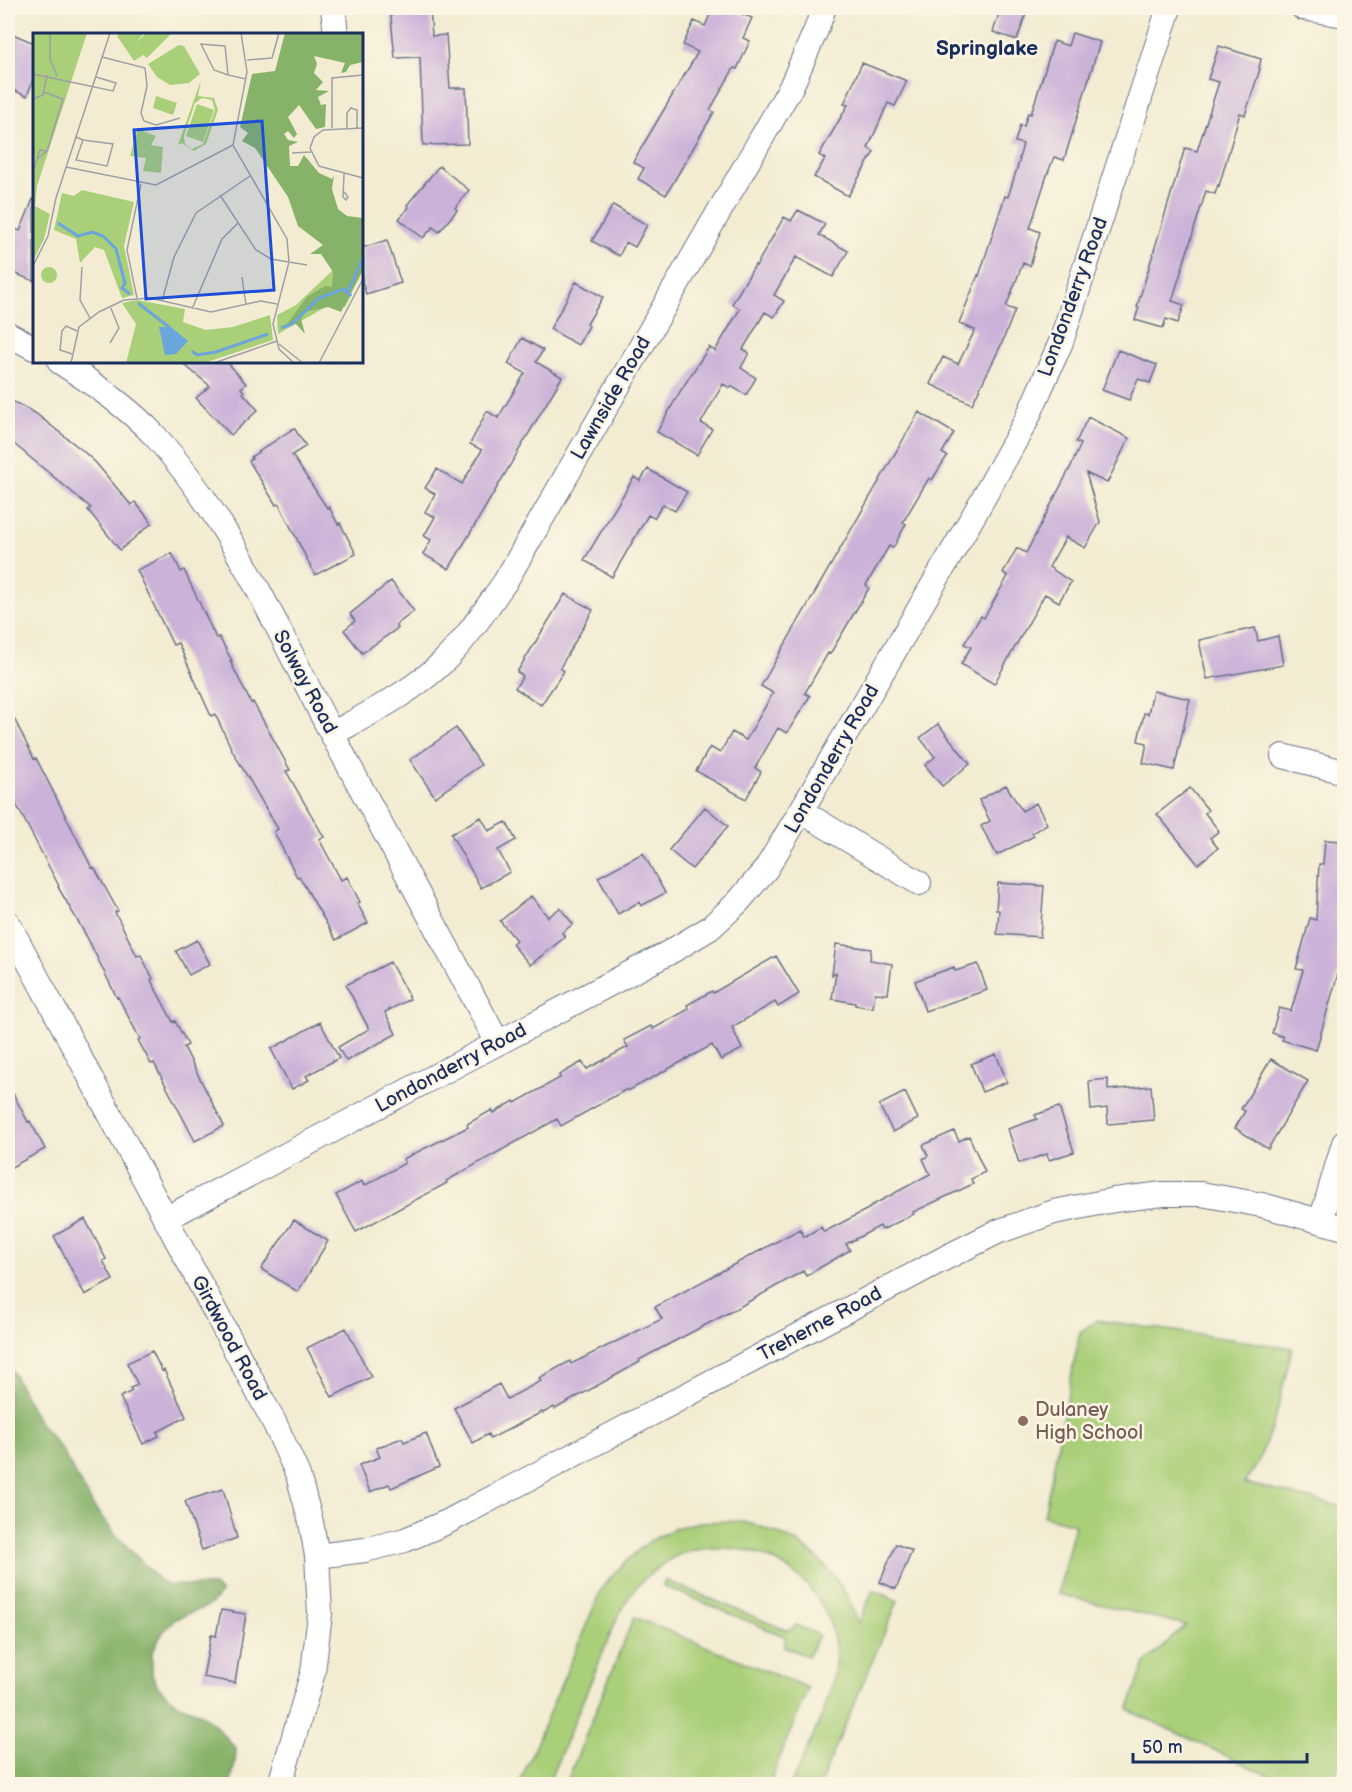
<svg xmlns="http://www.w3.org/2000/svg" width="1352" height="1792" font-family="'Balsamiq Sans',sans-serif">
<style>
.green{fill:#aacf79;stroke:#627f6c;stroke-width:1.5}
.forest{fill:#87b269;stroke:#517064;stroke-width:1.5}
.building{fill:#cbb2d8}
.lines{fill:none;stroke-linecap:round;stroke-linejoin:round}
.minor-casing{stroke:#677187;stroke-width:26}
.minor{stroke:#fff;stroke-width:24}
.education-dot{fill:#8d6e63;stroke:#fcf5e5;stroke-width:2}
.labels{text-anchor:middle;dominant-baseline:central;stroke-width:5;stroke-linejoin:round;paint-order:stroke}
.street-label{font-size:20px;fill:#1b2f5e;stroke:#fcf5e5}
.education-label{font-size:20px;fill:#785e54;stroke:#fcf5e5;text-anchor:start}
.neighbourhood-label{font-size:21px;font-weight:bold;fill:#1b2f5e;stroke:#fcf5e5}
.inset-river{fill:none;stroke:#6aa5db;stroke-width:3}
.inset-road{fill:none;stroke:#9da0a4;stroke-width:1.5}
.view{fill:#1d4ed8;fill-opacity:0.15;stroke:#1d4ed8;stroke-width:3}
.inset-edge{fill:none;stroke:#1b2f5e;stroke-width:3}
</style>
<rect width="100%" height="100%" fill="#fcf5e5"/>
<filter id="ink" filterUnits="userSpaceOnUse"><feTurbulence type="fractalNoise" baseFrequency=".0167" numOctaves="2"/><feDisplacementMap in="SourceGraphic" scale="12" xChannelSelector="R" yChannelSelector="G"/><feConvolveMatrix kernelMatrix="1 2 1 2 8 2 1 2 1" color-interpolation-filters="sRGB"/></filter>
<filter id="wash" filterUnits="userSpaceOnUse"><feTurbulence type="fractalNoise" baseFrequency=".008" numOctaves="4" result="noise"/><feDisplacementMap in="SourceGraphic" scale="24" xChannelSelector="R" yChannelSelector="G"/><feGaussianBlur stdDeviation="1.35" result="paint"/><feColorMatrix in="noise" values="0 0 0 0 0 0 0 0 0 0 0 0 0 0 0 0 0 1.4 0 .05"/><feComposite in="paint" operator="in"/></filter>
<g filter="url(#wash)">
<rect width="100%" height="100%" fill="#f3ecd2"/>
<path class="green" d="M 1097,1320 L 1292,1348 L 1276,1416 L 1257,1465 L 1244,1483 L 1344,1507 L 1344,1755 L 1331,1784 L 1287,1784 L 1128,1710 L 1145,1663 L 1186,1625 L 1058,1594 L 1075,1524 L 1044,1516 L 1080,1332 Z
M 739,1521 C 788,1532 819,1550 845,1593 C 851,1602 854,1614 858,1624 L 873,1590 L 898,1601 L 820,1784 L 791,1784 C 809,1743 844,1683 834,1638 C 822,1583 773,1547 718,1548 C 704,1548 687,1550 674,1557 C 661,1564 648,1575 638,1585 C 620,1605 609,1638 599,1662 C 582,1703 565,1744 548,1784 L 519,1784 L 602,1588 C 630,1554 656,1529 701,1522 C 714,1521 727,1522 739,1521 Z
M 665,1580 L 786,1630 L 792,1629 L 796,1625 L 819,1635 L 808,1657 L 784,1646 L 786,1640 L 784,1636 L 663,1586 Z
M 634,1617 L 808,1688 L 769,1784 L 566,1784 Z"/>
<path class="forest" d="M 8,1363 L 37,1419 L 61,1449 L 94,1507 L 116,1535 L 158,1579 L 166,1585 L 214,1586 L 221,1593 L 210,1605 L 175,1619 L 163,1632 L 152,1652 L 152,1675 L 159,1688 L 177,1704 L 198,1712 L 213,1723 L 236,1749 L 235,1764 L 230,1784 L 8,1784 Z"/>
<g id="blocks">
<path class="building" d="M 390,8 L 430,8 L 432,36 L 446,35 L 450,88 L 466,88 L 468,144 L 423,145 L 420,57 L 395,58 Z
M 713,8 L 727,8 L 752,18 L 743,38 L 750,41 L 737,69 L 734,68 L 710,110 L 714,112 L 666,195 L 638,179 L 644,168 L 633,162 L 698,52 L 683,45 L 694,21 L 705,26 Z
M 1001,8 L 1028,8 L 1017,40 L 993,32 Z
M 8,32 L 34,43 L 34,77 L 27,96 L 8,88 Z
M 1072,33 L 1100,42 L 1064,160 L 1054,157 L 1046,178 L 1030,228 L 1040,232 L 1030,266 L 1023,263 L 1006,307 L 1015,310 L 1002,343 L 972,404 L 930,384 L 943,357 L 958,364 L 975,330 L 959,323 L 978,275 L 979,276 L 1005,196 L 1008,197 L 1020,159 L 1019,159 L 1023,144 L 1015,142 L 1020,125 L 1024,126 L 1028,113 L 1031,114 L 1054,41 L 1068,46 Z
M 1219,46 L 1261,59 L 1259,68 L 1260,69 L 1245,115 L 1240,113 L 1219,186 L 1218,185 L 1215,194 L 1206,191 L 1172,301 L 1184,305 L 1178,323 L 1166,319 L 1163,328 L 1135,320 L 1139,307 L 1137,307 L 1185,148 L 1197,151 L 1219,82 L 1208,79 Z
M 862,63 L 907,81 L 895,106 L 888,103 L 868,148 L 874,152 L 848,196 L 814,177 L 825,159 L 819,155 L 848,105 L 844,104 Z
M 439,166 L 469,190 L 455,208 L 457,210 L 439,232 L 433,227 L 423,238 L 399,219 L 409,207 L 407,205 Z
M 34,197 L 34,281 L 8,271 L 8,226 L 20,231 Z
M 613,205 L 647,225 L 635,247 L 626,242 L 619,256 L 592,241 Z
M 798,210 L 825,224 L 819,235 L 848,251 L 833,277 L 796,257 L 774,295 L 784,301 L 774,317 L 765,312 L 743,349 L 749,353 L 741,368 L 756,378 L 746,395 L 731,386 L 730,388 L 723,384 L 701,423 L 712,429 L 697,455 L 657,432 L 681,390 L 709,347 L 715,351 L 740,309 L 732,304 L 755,265 L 756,266 L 784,217 L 791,221 Z
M 387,240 L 401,283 L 366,294 L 362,281 L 362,248 Z
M 576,282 L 603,297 L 587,324 L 589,326 L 578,345 L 550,329 Z
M 522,338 L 543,350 L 536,362 L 562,377 L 449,569 L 423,554 L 431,540 L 424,536 L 435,517 L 425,512 L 435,494 L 425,488 L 437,469 L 462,484 L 482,450 L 470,444 L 487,411 L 498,418 L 525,373 L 508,364 Z
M 1118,350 L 1157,365 L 1150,383 L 1138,379 L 1129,400 L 1102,390 Z
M 181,362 L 227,362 L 246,384 L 241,388 L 244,392 L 243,393 L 258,410 L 231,435 L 196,398 L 210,386 Z
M 8,399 L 35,413 L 82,450 L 96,463 L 131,505 L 135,502 L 152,523 L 120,550 L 88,510 L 91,508 L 8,439 Z
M 919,412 L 954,433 L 942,453 L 947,456 L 932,480 L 929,478 L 903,522 L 906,524 L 893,548 L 889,546 L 866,585 L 869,588 L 830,654 L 828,653 L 805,693 L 810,696 L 787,733 L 778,728 L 755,768 L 761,772 L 746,799 L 696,771 L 710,747 L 720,753 L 732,732 L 746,740 L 773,693 L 761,686 Z
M 1088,417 L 1129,438 L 1107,483 L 1086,473 L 1100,522 L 1085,548 L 1066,537 L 1049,567 L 1071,582 L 1059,602 L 1045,594 L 994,684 L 961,664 L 971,647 L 964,644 L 981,616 L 984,618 L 1008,576 L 1003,573 L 1017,548 L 1026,553 L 1071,466 L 1081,444 L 1076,442 Z
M 294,428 L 306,446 L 292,455 L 327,508 L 329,507 L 338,524 L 340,523 L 356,554 L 315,575 L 279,504 L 276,505 L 249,461 L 252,459 L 251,457 Z
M 648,469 L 687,492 L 675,511 L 663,504 L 654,518 L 648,515 L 612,577 L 584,560 L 634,477 L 640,481 Z
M 172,553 L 181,572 L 184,570 L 216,638 L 219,637 L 232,661 L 230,661 L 251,703 L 253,702 L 290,770 L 286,771 L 324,837 L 319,839 L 341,880 L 347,877 L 360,902 L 357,903 L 368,923 L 336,940 L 299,876 L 297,877 L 274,832 L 278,829 L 233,752 L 215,714 L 211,716 L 178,643 L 173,645 L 137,570 Z
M 391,581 L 414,611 L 396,625 L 398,628 L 362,653 L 344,630 L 355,621 L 350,614 Z
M 565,594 L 593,610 L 560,668 L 564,671 L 541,705 L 515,688 L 523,676 L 517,672 Z
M 1255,628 L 1258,641 L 1278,636 L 1283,665 L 1207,679 L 1199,640 Z
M 1153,691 L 1190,699 L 1174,770 L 1143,763 L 1147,743 L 1138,741 L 1144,713 L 1148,714 Z
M 8,706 L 34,759 L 36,758 L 92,868 L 94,867 L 118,911 L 115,912 L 137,956 L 141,955 L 153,979 L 151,980 L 173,1022 L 175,1021 L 188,1045 L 184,1047 L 224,1126 L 195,1141 L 154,1063 L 151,1064 L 138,1040 L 140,1039 L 118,997 L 117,998 L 87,937 L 58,887 L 59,886 L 14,800 L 8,803 Z
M 938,724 L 970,764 L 942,786 L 925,765 L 935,757 L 920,738 Z
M 456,728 L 481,765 L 435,797 L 410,760 Z
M 1006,785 L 1022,811 L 1036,803 L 1047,824 L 1032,833 L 1034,836 L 997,855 L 981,826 L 990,821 L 979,800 Z
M 1190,788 L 1208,810 L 1205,813 L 1219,831 L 1210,838 L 1218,848 L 1198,864 L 1157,814 Z
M 705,807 L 728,826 L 692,869 L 669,850 Z
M 481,817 L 489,831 L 506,822 L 516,840 L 498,850 L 510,872 L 481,888 L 451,834 Z
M 1325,840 L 1344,841 L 1344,936 L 1340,951 L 1344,953 L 1316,1050 L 1282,1040 L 1284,1037 L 1272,1033 L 1279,1008 L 1291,1011 L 1303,970 L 1296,969 L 1310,918 L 1316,920 L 1319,864 L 1323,864 Z
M 643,853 L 665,893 L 641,906 L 639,902 L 618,914 L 598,877 Z
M 998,883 L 1044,886 L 1040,937 L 997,934 L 999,910 L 996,910 Z
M 531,896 L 548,917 L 560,908 L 573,924 L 562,933 L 565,937 L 530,965 L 512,944 L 516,940 L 500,921 Z
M 197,940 L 210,964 L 189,975 L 176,951 Z
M 836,944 L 871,949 L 870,960 L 892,964 L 888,994 L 875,993 L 873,1008 L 855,1005 L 855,1003 L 832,999 L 836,973 L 832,975 Z
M 776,956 L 799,994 L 778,1007 L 775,1002 L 732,1027 L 742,1049 L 721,1060 L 712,1045 L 628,1091 L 627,1089 L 561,1126 L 557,1119 L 446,1181 L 447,1183 L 356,1232 L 336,1195 L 362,1181 L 364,1186 L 405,1163 L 403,1159 L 468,1127 L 467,1124 L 492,1110 L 494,1113 L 514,1101 L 515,1103 L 560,1078 L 559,1075 L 582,1062 L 587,1069 L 628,1047 L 624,1040 L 651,1026 L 653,1029 L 689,1009 L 687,1005 L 712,991 L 713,993 Z
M 390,962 L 410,999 L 385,1012 L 396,1034 L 346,1061 L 338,1047 L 369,1029 L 346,985 Z
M 978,964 L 987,990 L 925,1011 L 915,981 L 954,967 L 955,971 Z
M 320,1022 L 339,1058 L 306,1076 L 309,1080 L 292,1089 L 271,1049 Z
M 996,1054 L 1007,1082 L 982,1092 L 971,1064 Z
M 1271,1059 L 1308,1081 L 1268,1149 L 1235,1128 L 1245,1111 L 1241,1109 Z
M 1108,1079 L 1108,1090 L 1151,1086 L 1154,1120 L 1108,1124 L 1107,1108 L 1091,1110 L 1089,1081 Z
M 8,1084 L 28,1122 L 30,1121 L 45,1149 L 8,1169 Z
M 905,1092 L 918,1119 L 893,1132 L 879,1105 Z
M 1059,1107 L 1074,1152 L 1049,1160 L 1047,1154 L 1019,1163 L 1008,1129 L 1037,1119 L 1035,1115 Z
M 954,1131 L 959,1141 L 969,1136 L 985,1172 L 971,1179 L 973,1184 L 913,1212 L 914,1214 L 882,1230 L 880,1226 L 846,1244 L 850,1250 L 806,1276 L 803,1271 L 732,1311 L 652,1353 L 639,1360 L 640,1362 L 555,1409 L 554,1407 L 543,1413 L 542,1412 L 490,1439 L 488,1434 L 473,1443 L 454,1408 L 499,1384 L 507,1399 L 541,1381 L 539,1378 L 570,1361 L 571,1364 L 662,1319 L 655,1307 L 800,1229 L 804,1237 L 821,1227 L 824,1232 L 870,1208 L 869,1207 L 930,1174 L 923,1159 L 928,1156 L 923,1145 Z
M 85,1219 L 106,1259 L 103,1261 L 113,1280 L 85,1295 L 54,1236 Z
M 294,1220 L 328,1241 L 298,1292 L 261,1269 Z
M 346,1328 L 371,1377 L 332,1397 L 307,1348 Z
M 152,1351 L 162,1371 L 164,1370 L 186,1417 L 157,1432 L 159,1436 L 143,1444 L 120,1397 L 132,1391 L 130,1388 L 138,1385 L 127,1363 Z
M 426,1433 L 439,1467 L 391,1488 L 389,1484 L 370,1492 L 359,1465 L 380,1457 L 376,1448 L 402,1438 L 404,1442 Z
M 223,1489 L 237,1538 L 202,1550 L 185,1501 Z
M 896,1544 L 912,1551 L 896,1589 L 880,1582 Z
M 221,1610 L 246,1614 L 235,1683 L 203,1677 L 211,1635 L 216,1636 Z"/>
</g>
</g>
<g filter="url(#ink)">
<use href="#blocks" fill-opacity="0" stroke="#677187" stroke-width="1.5"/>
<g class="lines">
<g class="minor-casing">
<path id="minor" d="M 333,8 L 336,34
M 1303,8 L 1344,15
M 8,334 L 34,348
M 60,362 C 94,384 128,407 156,437 C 234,524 279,634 333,736 C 388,838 443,941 498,1043
M 332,734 C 370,713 410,693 442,663 C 466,640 485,610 505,582 L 791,87 L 816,30 L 824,8
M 1283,756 L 1344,772
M 801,811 L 919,883
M 8,923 L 275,1424 L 298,1475 L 311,1522 L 317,1556 L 320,1614 L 313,1672 L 280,1784
M 165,1219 L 670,952 L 710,928 L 738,902 L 766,869 L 801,811 L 975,513 L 1026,421 L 1061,342 L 1169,8
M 1321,1221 L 1344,1143
M 317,1556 L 365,1550 L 405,1540 L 447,1522 L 947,1257 L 997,1232 L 1054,1212 L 1114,1200 L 1163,1194 L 1201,1194 L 1262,1205 L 1344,1228"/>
</g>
<use href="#minor" class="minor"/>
</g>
</g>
<circle class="education-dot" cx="1023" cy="1421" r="6"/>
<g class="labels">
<g class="street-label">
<text transform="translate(1073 297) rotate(-70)">Londonderry Road</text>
<text transform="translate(611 398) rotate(-60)">Lawnside Road</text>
<text transform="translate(305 682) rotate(62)">Solway Road</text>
<text transform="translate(832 759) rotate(-60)">Londonderry Road</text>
<text transform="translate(451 1068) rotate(-28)">Londonderry Road</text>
<text transform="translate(820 1324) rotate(-28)">Treherne Road</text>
<text transform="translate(229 1338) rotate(62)">Girdwood Road</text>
</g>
<g class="education-label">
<text x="1035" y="1410">Dulaney<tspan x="1035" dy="23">High School</tspan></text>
</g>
<g class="neighbourhood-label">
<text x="987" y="48">Springlake</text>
</g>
</g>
<g transform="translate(33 33)">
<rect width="330" height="330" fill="#f3ecd2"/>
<path d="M 0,0 L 54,0 L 4,153 L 2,173 L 17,181 L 11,206 L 0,228 ZM 87,0 L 111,0 L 103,10 L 113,0 L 139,0 L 114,25 L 110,22 L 101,28 L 84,3 ZM 146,12 L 151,13 L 167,41 L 156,50 L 137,52 L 124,44 L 115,31 ZM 168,47 L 165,63 L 181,65 L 185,77 L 173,111 L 161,118 L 149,110 L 145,112 ZM 169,65 L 179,67 L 182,77 L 170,111 L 159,116 L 152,111 L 151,103 L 162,70 ZM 123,63 L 144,70 L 140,82 L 120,75 ZM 164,71 L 181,77 L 170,109 L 153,103 ZM 105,96 L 123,103 L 118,112 L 130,114 L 128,140 L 110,138 L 113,125 L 97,123 ZM 49,157 L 101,169 L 91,213 L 101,262 L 89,265 L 71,217 L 62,214 L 47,230 L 43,206 L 21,197 L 29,160 L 41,163 ZM8 242a8 8 0 1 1 16 0a8 8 0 1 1-16 0ZM 300,237 L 319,261 L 312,274 L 300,270 L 245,301 L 244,282 L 263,272 ZM 104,267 L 152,276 L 150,289 L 173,297 L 200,294 L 237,282 L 240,307 L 171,330 L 93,330 L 103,291 L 89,270 Z" fill="#aacf79" fill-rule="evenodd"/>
<path d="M 252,0 L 330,0 L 330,29 L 317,32 L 313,39 L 308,40 L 312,30 L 281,23 L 284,31 L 281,40 L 290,49 L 283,57 L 296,58 L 285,64 L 288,72 L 293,71 L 292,94 L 283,96 L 266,72 L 255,84 L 264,101 L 261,105 L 255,98 L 251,101 L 255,107 L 265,109 L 256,113 L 257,133 L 265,133 L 271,122 L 286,140 L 299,146 L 301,142 L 299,156 L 305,176 L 314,183 L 330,185 L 330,237 L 325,247 L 308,279 L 295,274 L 272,279 L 268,286 L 272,301 L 263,291 L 254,291 L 274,264 L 292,253 L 299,254 L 300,239 L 288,221 L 277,221 L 290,212 L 265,193 L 255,164 L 222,115 L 209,108 L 215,100 L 207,94 L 219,41 L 242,38 Z" fill="#87b269"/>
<path d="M 126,294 L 138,294 L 155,308 L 143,321 L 132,322 Z" fill="#6aa5db"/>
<path class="inset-river" d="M 25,190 L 45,203 L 59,199 L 70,203 L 83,216 L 92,250 L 89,255 L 97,261M 314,261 L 330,225M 105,270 L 136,294M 248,295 L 259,291 L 286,265 L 311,256 L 318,263M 159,318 L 164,322 L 183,319 L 235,301"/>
<path class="inset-road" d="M 17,0 L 17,26 L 24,43M 208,0 L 214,39 L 200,112 L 254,206 L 256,229 L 240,291 L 246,316 L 261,330M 69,24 L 112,35 L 114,53 L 108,80 L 111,88 L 123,92 L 147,85M 214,27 L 239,25 L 246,0M 0,41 L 80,58 L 83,50 L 63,44M 195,42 L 181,37 L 168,11 L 192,13 L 195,42 L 213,46M 11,59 L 30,66 L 14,118M 0,66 L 10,62 L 14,42M 299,95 L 299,45 L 330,42M 314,95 L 314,80 L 318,75 L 324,77 L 324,95M 330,95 L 290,97 L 281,104 L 277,115 L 286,133 L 330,145M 43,104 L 50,107 L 43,127 L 74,133 L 80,111 L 50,107M 259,120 L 278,119M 33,134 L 123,152 L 200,112M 0,139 L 7,117 L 14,118 L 4,126M 311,141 L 310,164 L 313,167 L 315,164 L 311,159M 187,162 L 223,217 L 238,226 L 274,232M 0,233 L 15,203 L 23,165 L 77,0M 49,234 L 47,267 L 57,285M 209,244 L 213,272M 104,265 L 94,217 L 108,151M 129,268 L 141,224 L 163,180 L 217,143M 159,276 L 189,206 L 205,190M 77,310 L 86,295 L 77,273M 246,311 L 270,330M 39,321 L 27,317 L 29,298 L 33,293 L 44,298M 38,330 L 46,294 L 66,279 L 91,267 L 117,265 L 178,279 L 228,268 L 244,271M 181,330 L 244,308M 286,330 L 330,246"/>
<path class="view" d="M 229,88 L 241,257 L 113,266 L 101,97 Z"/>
<rect width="330" height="330" class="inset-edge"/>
</g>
<rect width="1352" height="1792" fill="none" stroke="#fcf5e5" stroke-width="30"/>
<path d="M1133 1753v9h174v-9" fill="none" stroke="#1b2f5e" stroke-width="3"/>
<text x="1142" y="1753" font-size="18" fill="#1b2f5e" stroke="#fcf5e5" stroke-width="4.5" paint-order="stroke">50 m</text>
</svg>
